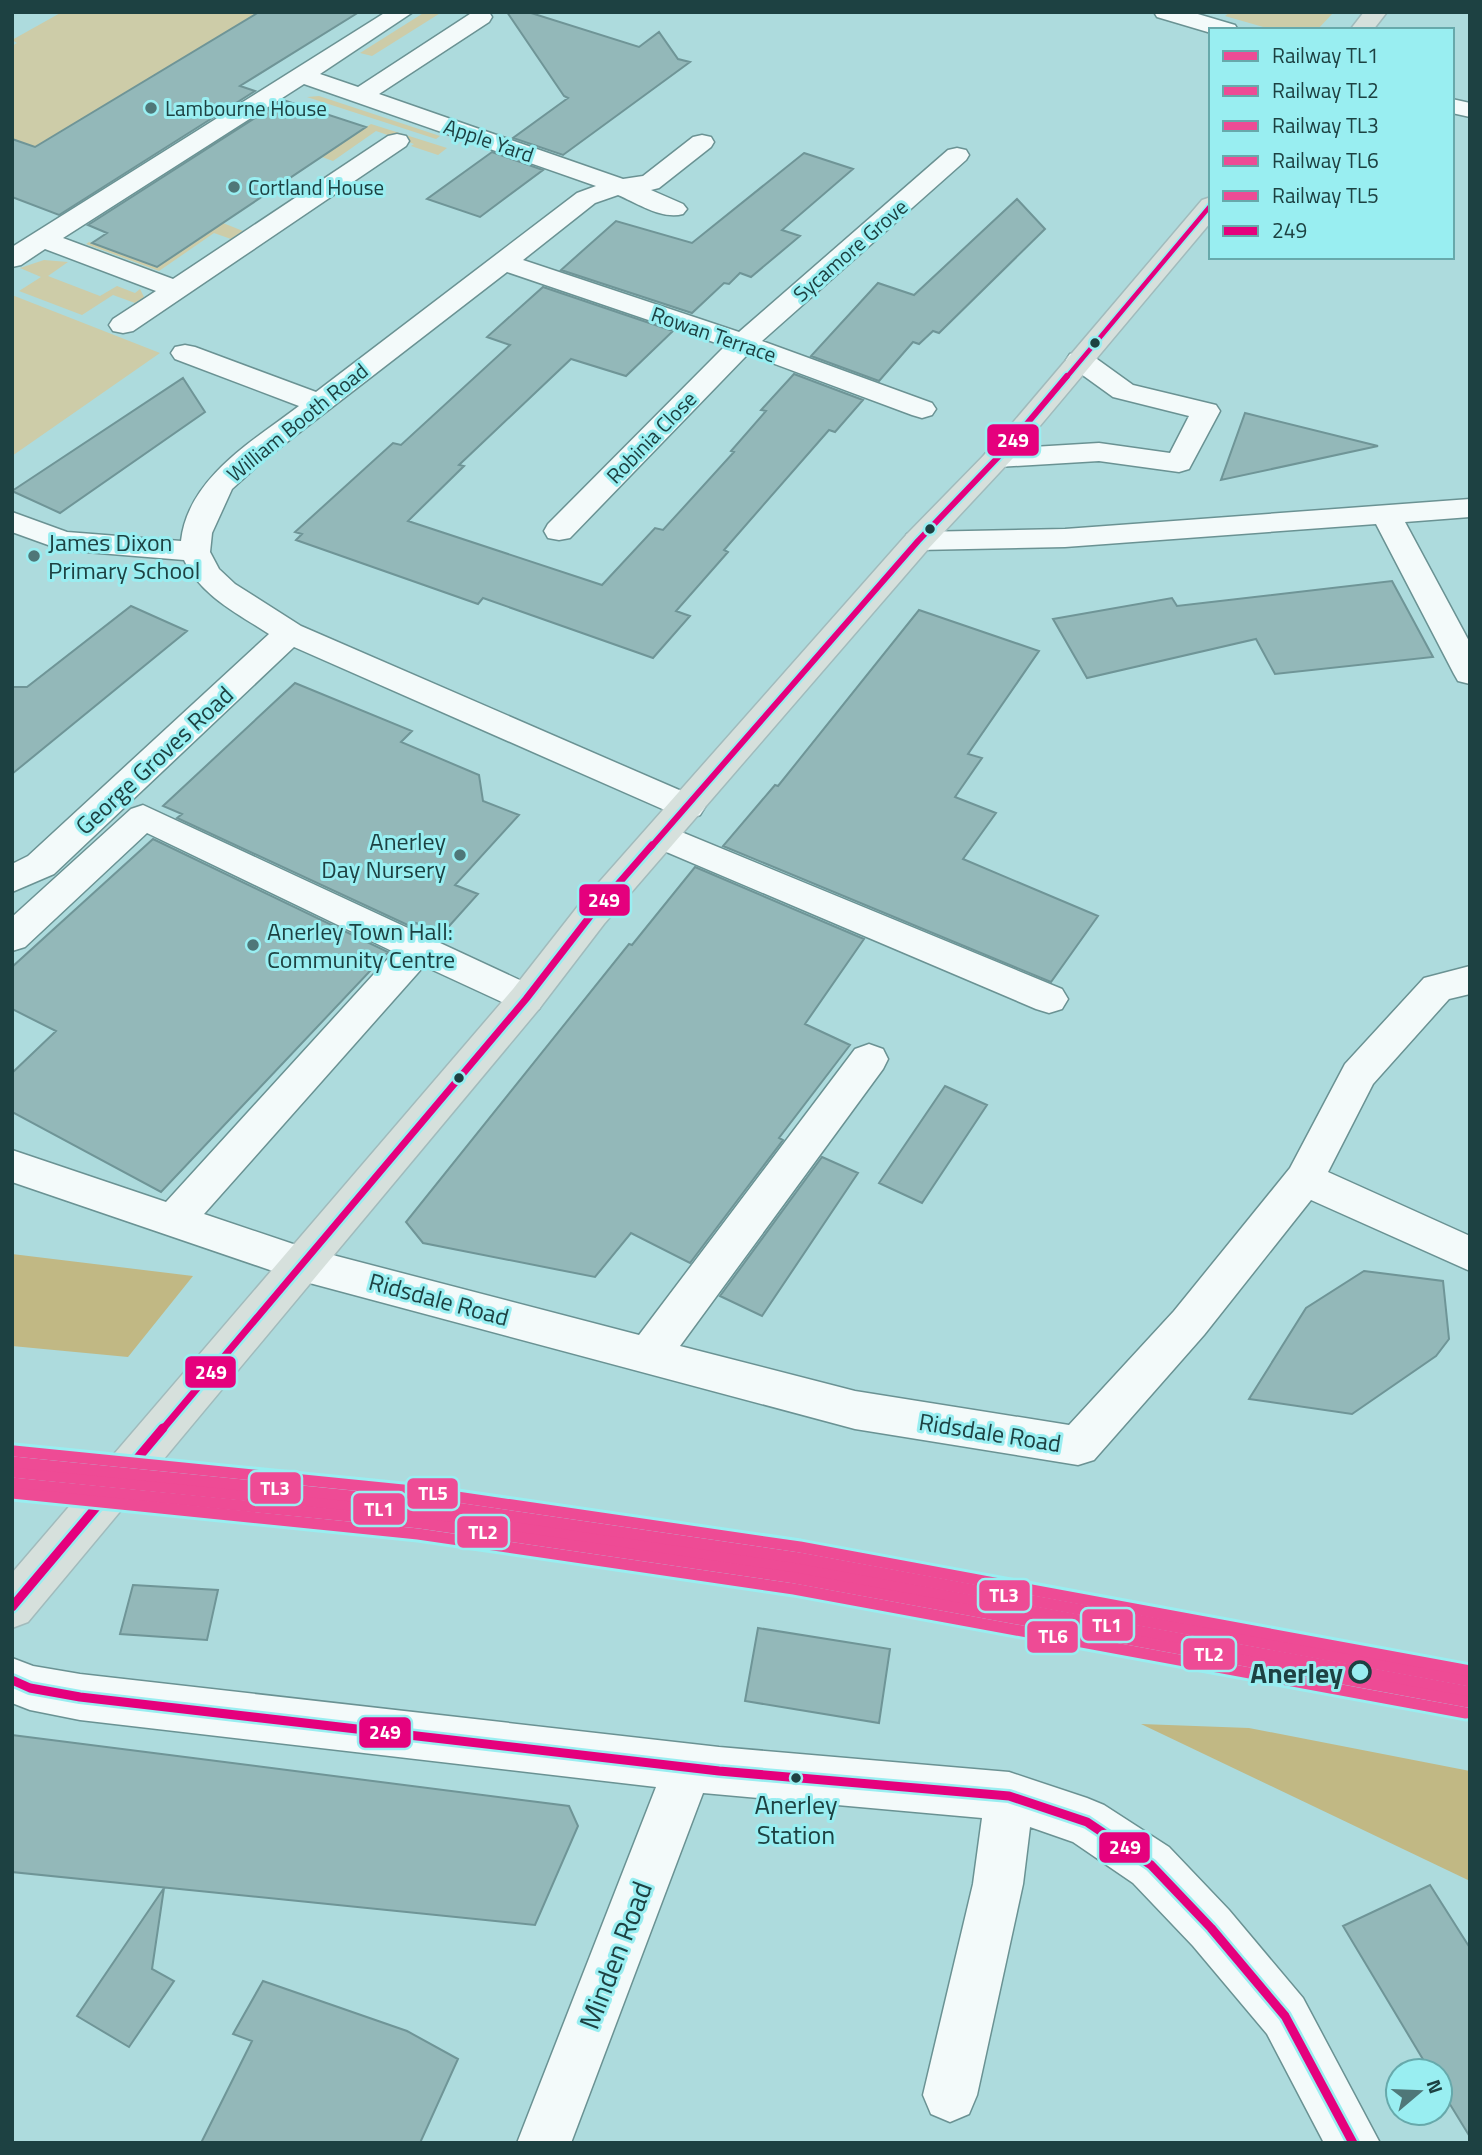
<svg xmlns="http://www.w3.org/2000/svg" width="1482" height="2155" font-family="'Titillium Web',sans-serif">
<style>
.green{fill:#cdcca8}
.forest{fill:#c1b884}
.building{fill:#93b8b9;stroke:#6f9597;stroke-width:2}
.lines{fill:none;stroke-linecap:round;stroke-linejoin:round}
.minor-casing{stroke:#6a9293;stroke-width:3}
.major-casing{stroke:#a1bbbc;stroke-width:3}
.minor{fill:#f3fafa;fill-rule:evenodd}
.major{fill:#d6e0dc;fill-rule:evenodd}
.bus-1-far3-casing{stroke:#99eef1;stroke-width:8}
.bus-1-far2-casing{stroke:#99eef1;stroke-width:10}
.bus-1-far1-casing{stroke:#99eef1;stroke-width:12}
.bus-1-casing{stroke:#99eef1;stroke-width:14}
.bus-1-far3{stroke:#e5007d;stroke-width:4.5}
.bus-1-far2{stroke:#e5007d;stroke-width:6}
.bus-1-far1{stroke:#e5007d;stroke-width:7}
.bus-1{stroke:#e5007d;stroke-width:9}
.rail-1-casing{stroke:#99eef1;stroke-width:17}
.rail-2-casing{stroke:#99eef1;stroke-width:17}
.rail-3-casing{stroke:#99eef1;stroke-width:17}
.rail-4-casing{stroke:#99eef1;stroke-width:17}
.rail-5-casing{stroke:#99eef1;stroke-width:17}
.rail-1{stroke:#ee4b95;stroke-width:11}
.rail-2{stroke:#ee4b95;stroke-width:11}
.rail-3{stroke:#ee4b95;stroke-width:11}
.rail-4{stroke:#ee4b95;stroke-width:11}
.rail-5{stroke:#ee4b95;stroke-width:11}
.poi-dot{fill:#4f7778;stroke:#99eef1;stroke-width:2.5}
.bus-dot{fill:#1d4142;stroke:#99eef1;stroke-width:2.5}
.stop-dot{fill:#99eef1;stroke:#1d4142;stroke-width:3.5}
.labels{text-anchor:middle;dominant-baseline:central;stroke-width:6;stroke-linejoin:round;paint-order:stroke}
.far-poi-label{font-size:21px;fill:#1d4142;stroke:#99eef1;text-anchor:start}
.far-street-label{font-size:21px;fill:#1d4142;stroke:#99eef1}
.poi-label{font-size:24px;fill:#1d4142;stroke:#99eef1;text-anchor:start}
.street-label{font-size:24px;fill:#1d4142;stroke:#99eef1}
.near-bus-label{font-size:26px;fill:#1d4142;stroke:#99eef1}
.near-stop-label{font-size:28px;font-weight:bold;fill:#1d4142;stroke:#99eef1;text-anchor:end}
.near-street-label{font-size:28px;fill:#1d4142;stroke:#99eef1}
.line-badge{stroke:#99eef1;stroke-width:2.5}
.badge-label{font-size:19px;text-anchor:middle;font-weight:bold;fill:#fff}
</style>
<rect width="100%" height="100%" fill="#addbdd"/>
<path class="green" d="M 62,12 L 254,12 L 266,16 L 97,117 L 89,115 L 32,156 L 12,139 L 12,46 L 17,43 L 12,40 Z
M 425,12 L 442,12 L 372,56 L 360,53 Z
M 1230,12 L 1334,12 L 1317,30 L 1274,30 L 1225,16 Z
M 319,96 L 440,136 L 436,139 L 307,97 Z
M 371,124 L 447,148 L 438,155 L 411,146 L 414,144 L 376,131 L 333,161 L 322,157 Z
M 223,223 L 243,231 L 231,239 L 214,233 L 159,271 L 86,244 L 89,242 L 157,267 Z
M 44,260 L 68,262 L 48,276 L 100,296 L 117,286 L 135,293 L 140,289 L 144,297 L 135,303 L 113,295 L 82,315 L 19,291 L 41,277 L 20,268 Z
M 12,295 L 160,353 L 12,456 Z"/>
<path class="forest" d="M 12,1254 L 193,1276 L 128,1357 L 12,1346 Z
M 1141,1724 L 1249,1728 L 1470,1771 L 1470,1881 Z"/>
<path class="building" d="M 259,12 L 359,12 L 240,86 L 255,91 L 59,215 L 12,197 L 12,139 L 35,147 Z
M 507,12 L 528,12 L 639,47 L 659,32 L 678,59 L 690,62 L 563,155 L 513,138 L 568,98 L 564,96 Z
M 283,100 L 366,127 L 157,267 L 92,243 L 107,233 L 88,225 Z
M 492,152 L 543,170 L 480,217 L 427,199 Z
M 804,153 L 853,169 L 782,230 L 800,236 L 751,277 L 740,273 L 729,284 L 724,283 L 692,313 L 561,270 L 616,221 L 692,243 Z
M 1017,199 L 1045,229 L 939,333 L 933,331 L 919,344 L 913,342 L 879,381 L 811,356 L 878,283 L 914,295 Z
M 543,287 L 673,331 L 626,376 L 571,359 L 459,465 L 464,466 L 408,521 L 602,585 L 655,528 L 663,530 L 734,452 L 731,451 L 766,411 L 761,410 L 794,374 L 863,400 L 835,432 L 829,430 L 724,550 L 728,552 L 676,611 L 690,616 L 653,658 L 483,598 L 478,604 L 296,540 L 302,534 L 295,532 L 393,443 L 401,445 L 510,345 L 487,337 Z
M 183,378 L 205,412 L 60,513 L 12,491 Z
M 1245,413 L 1378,446 L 1221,480 Z
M 1392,581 L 1433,657 L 1275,674 L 1256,639 L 1087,678 L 1053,619 L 1172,598 L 1177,606 Z
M 131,606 L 187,631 L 12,774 L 12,687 L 27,687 Z
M 919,610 L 1039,651 L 968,754 L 982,758 L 955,797 L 996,813 L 963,859 L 1098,916 L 1051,982 L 723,846 L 775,785 L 778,786 Z
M 295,683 L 412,731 L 401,742 L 479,775 L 483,801 L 519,815 L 455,885 L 478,894 L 442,934 L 416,923 L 412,927 L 177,818 L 182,814 L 163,806 Z
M 153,839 L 388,952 L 161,1192 L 12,1112 L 12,1073 L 56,1031 L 12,1009 L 12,967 Z
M 695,867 L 864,939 L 805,1024 L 850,1045 L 779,1138 L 783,1140 L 690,1263 L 631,1233 L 595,1277 L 423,1243 L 406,1222 L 629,944 L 632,945 Z
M 945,1086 L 987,1105 L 922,1203 L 879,1183 Z
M 822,1157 L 858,1173 L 762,1316 L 720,1296 Z
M 1364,1271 L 1443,1281 L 1449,1339 L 1436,1356 L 1352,1414 L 1249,1399 L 1306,1308 Z
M 133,1585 L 218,1590 L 207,1640 L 120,1634 Z
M 758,1628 L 890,1649 L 879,1723 L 745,1701 Z
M 12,1735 L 569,1806 L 578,1826 L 535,1925 L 12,1872 Z
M 1430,1885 L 1470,1948 L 1470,2137 L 1440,2088 L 1440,2071 L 1430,2071 L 1343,1926 Z
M 164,1888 L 152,1969 L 174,1981 L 129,2047 L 77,2016 Z
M 263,1981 L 407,2031 L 458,2059 L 420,2143 L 201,2143 L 252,2041 L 233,2034 Z"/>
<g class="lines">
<g class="minor-casing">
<path id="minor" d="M 386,12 L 413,12 L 320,74 L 358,87 L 473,12 L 489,12 L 492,17 L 489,22 L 379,94 L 623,179 L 643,176 L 693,137 L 702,135 L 711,137 L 714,142 L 711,147 L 659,188 L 651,190 L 683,204 L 687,209 L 683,214 C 662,220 637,203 618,195 L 595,203 L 523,260 L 739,332 L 948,150 L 957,148 L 966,150 L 969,155 L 966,160 L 762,341 L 932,403 L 936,409 L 932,415 L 922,418 L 912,415 L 748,354 L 570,538 L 559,540 L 548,538 L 544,531 L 548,524 L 725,346 L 507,272 L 265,459 L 232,489 L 212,533 L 210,552 L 219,569 L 235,584 L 301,626 L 700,799 L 705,807 L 700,815 L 688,819 L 676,815 L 294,647 L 54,874 L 12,892 L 12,864 L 28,856 L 269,634 C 237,613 201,596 184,560 L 62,550 L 12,532 L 12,512 L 67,532 L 181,541 C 188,478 253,441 299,406 L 175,359 L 171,353 L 175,347 L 185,345 L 195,347 L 316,392 L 577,193 L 596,186 L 304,84 L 63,238 L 173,279 L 388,136 L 397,134 L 406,136 L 409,141 L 406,146 L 133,331 L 123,333 L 113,331 L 109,325 L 113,319 L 156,291 L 45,249 L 21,265 L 12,267 L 12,247 Z
M 1154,12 L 1191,12 L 1235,25 L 1238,30 L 1211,30 L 1211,33 L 1157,17 Z
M 1452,99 L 1470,103 L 1470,117 L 1452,113 Z
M 1080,352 L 1090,354 L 1133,385 L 1216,405 L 1220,411 L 1189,469 L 1179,472 L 1099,461 L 997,467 L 987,464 L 982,458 L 987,452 L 997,449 L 1099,443 L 1170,453 L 1189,416 L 1113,397 L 1070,366 L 1066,360 L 1070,354 Z
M 1470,499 L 1470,517 L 1405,522 L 1470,643 L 1470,684 L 1458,681 L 1454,674 L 1376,524 L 1065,547 L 918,550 L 907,548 L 903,541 L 907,534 L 918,532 L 1065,529 Z
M 143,805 L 539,989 L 545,999 L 539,1009 L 526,1013 L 424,966 L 204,1214 L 302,1247 L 639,1335 L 855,1049 L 869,1044 L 883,1049 L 888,1059 L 883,1069 L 680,1346 L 855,1391 L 1069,1425 L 1174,1311 L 1290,1168 L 1345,1064 L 1424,978 L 1470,966 L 1470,994 L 1449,999 L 1373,1084 L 1328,1172 L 1470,1236 L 1470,1271 L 1311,1200 L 1204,1335 L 1094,1460 L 1078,1465 L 855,1429 L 302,1281 L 12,1182 L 12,1150 L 166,1202 L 394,952 L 147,833 L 25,947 L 12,951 L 12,917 L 131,809 Z
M 662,824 L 1062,989 L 1068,999 L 1062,1009 L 1049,1013 L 1036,1009 L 650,845 L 645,836 L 650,827 Z
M 12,1658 L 33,1666 L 80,1674 L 719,1747 L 1009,1772 L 1087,1798 L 1104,1805 L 1169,1847 L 1229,1910 L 1303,1998 L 1380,2143 L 1324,2143 L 1267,2034 L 1193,1946 L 1133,1883 L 1073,1842 L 1030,1827 L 1023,1884 L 977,2095 L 969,2114 L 950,2122 L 931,2114 L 923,2095 L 973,1884 L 982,1818 L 703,1793 L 571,2143 L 517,2143 L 656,1787 L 80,1720 L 30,1710 L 12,1703 Z"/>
</g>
<g class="major-casing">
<path id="major" d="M 1364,12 L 1387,12 L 1373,30 L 1350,30 Z
M 1211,197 L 1211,222 L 1013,458 L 929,548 L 604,924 L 539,1009 L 28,1622 L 12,1628 L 12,1573 L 513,989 L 578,906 L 907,534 L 993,446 L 1202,200 Z"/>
</g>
<use href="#minor" class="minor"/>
<use href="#major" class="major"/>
<g class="bus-1-far3-casing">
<path id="bus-1-far3" d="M 1066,378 L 1211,205"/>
</g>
<g class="bus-1-far2-casing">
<path id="bus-1-far2" d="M 651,847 L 918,541 L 1003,452 L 1067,376"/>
</g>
<g class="bus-1-far1-casing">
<path id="bus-1-far1" d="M 162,1430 L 526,999 L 591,915 L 652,845"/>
</g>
<g class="bus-1-casing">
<path id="bus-1" d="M 12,1607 L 163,1428
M 12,1680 L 30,1688 L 80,1697 L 719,1771 L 1009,1796 L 1087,1822 L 1151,1865 L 1211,1928 L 1285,2016 L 1353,2143"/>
</g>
<use href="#bus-1-far3" class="bus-1-far3"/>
<use href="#bus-1-far2" class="bus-1-far2"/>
<use href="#bus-1-far1" class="bus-1-far1"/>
<use href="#bus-1" class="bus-1"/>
<g class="rail-1-casing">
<path id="rail-1" d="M 12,1472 L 421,1513 L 797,1568 L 1470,1692"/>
</g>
<g class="rail-2-casing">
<path id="rail-2" d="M 12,1483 L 420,1523 L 795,1578 L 1468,1702"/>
</g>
<g class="rail-3-casing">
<path id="rail-3" d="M 13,1462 L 422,1503 L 799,1558 L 1470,1681"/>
</g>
<g class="rail-4-casing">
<path id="rail-4" d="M 12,1493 L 418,1534 L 794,1589 L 1466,1713"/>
</g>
<g class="rail-5-casing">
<path id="rail-5" d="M 14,1451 L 423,1492 L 800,1547 L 1470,1671"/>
</g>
<use href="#rail-1" class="rail-1"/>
<use href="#rail-2" class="rail-2"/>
<use href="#rail-3" class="rail-3"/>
<use href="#rail-4" class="rail-4"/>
<use href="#rail-5" class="rail-5"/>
</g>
<g class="poi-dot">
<circle cx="151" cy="108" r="7"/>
<circle cx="234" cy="187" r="7"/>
<circle cx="34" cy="556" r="7"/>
<circle cx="460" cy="855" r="7"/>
<circle cx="253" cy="945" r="7"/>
</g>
<g class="bus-dot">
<circle cx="1095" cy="343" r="6"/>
<circle cx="930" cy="529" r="6"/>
<circle cx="459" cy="1078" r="6"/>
<circle cx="796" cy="1778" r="6"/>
</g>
<circle class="stop-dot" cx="1360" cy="1672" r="10"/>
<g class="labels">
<g class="far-poi-label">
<text x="165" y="108">Lambourne House</text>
<text x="248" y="187">Cortland House</text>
</g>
<g class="far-street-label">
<text transform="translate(489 140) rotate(19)">Apple Yard</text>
<text transform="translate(850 250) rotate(-41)">Sycamore Grove</text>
<text transform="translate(714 334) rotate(19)">Rowan Terrace</text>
<text transform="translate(297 422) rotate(-39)">William Booth Road</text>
<text transform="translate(651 437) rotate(-46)">Robinia Close</text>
</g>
<g class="poi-label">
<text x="48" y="542">James Dixon<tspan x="48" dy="28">Primary School</tspan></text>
<text x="446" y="841" text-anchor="end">Anerley<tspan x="446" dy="28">Day Nursery</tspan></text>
<text x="267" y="931">Anerley Town Hall:<tspan x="267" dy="28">Community Centre</tspan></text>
</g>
<g class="street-label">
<text transform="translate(154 760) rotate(-43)">George Groves Road</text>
<text transform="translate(439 1299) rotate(15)">Ridsdale Road</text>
<text transform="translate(990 1432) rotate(9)">Ridsdale Road</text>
</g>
<g class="near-bus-label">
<text x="796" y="1804">Anerley<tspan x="796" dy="30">Station</tspan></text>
</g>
<g class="near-stop-label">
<text x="1343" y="1672">Anerley</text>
</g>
<g class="near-street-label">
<text transform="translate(615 1955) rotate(-69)">Minden Road</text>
</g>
</g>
<g class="line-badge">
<rect x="986" y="423" width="54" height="34" rx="7" fill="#e5007d"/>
<rect x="578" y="883" width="53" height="34" rx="7" fill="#e5007d"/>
<rect x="184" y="1355" width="53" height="34" rx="7" fill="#e5007d"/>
<rect x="249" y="1471" width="53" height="34" rx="7" fill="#ee4b95"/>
<rect x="406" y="1477" width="53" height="33" rx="7" fill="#ee4b95"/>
<rect x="352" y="1492" width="54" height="34" rx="7" fill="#ee4b95"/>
<rect x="456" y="1515" width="53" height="34" rx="7" fill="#ee4b95"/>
<rect x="978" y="1579" width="53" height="33" rx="7" fill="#ee4b95"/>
<rect x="1081" y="1608" width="53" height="34" rx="7" fill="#ee4b95"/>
<rect x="1026" y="1620" width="53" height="34" rx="7" fill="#ee4b95"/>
<rect x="1182" y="1637" width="54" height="34" rx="7" fill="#ee4b95"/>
<rect x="358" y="1716" width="54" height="33" rx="7" fill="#e5007d"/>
<rect x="1098" y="1831" width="53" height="33" rx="7" fill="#e5007d"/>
</g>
<g class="badge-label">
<text x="1013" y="447">249</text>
<text x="604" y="907">249</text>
<text x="211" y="1379">249</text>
<text x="275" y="1495">TL3</text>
<text x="433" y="1500">TL5</text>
<text x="379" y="1516">TL1</text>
<text x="483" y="1539">TL2</text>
<text x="1004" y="1602">TL3</text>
<text x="1107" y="1632">TL1</text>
<text x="1053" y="1643">TL6</text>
<text x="1209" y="1661">TL2</text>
<text x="385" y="1739">249</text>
<text x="1125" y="1854">249</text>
</g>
<rect width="1482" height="2155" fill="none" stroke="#1d4142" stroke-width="28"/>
<rect x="1209" y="28" width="245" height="231" fill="#99eef1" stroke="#67a9ab" stroke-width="2"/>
<rect x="1223" y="51" width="35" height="10" fill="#ee4b95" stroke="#67a9ab" stroke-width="2"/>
<text x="1272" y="63" font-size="21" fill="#1d4142">Railway TL1</text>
<rect x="1223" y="86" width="35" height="10" fill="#ee4b95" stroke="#67a9ab" stroke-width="2"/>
<text x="1272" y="98" font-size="21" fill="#1d4142">Railway TL2</text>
<rect x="1223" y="121" width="35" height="10" fill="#ee4b95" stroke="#67a9ab" stroke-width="2"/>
<text x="1272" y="133" font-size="21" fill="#1d4142">Railway TL3</text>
<rect x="1223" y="156" width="35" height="10" fill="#ee4b95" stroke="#67a9ab" stroke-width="2"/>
<text x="1272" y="168" font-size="21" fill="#1d4142">Railway TL6</text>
<rect x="1223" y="191" width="35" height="10" fill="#ee4b95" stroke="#67a9ab" stroke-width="2"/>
<text x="1272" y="203" font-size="21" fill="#1d4142">Railway TL5</text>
<rect x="1223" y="226" width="35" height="10" fill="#e5007d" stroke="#67a9ab" stroke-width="2"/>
<text x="1272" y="238" font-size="21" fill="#1d4142">249</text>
<g transform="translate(1419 2092) rotate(71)"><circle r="33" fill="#99eef1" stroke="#67a9ab" stroke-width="2"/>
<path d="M0-5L12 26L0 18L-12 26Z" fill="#4f7778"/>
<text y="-10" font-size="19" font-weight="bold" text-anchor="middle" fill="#1d4142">N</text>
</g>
</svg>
